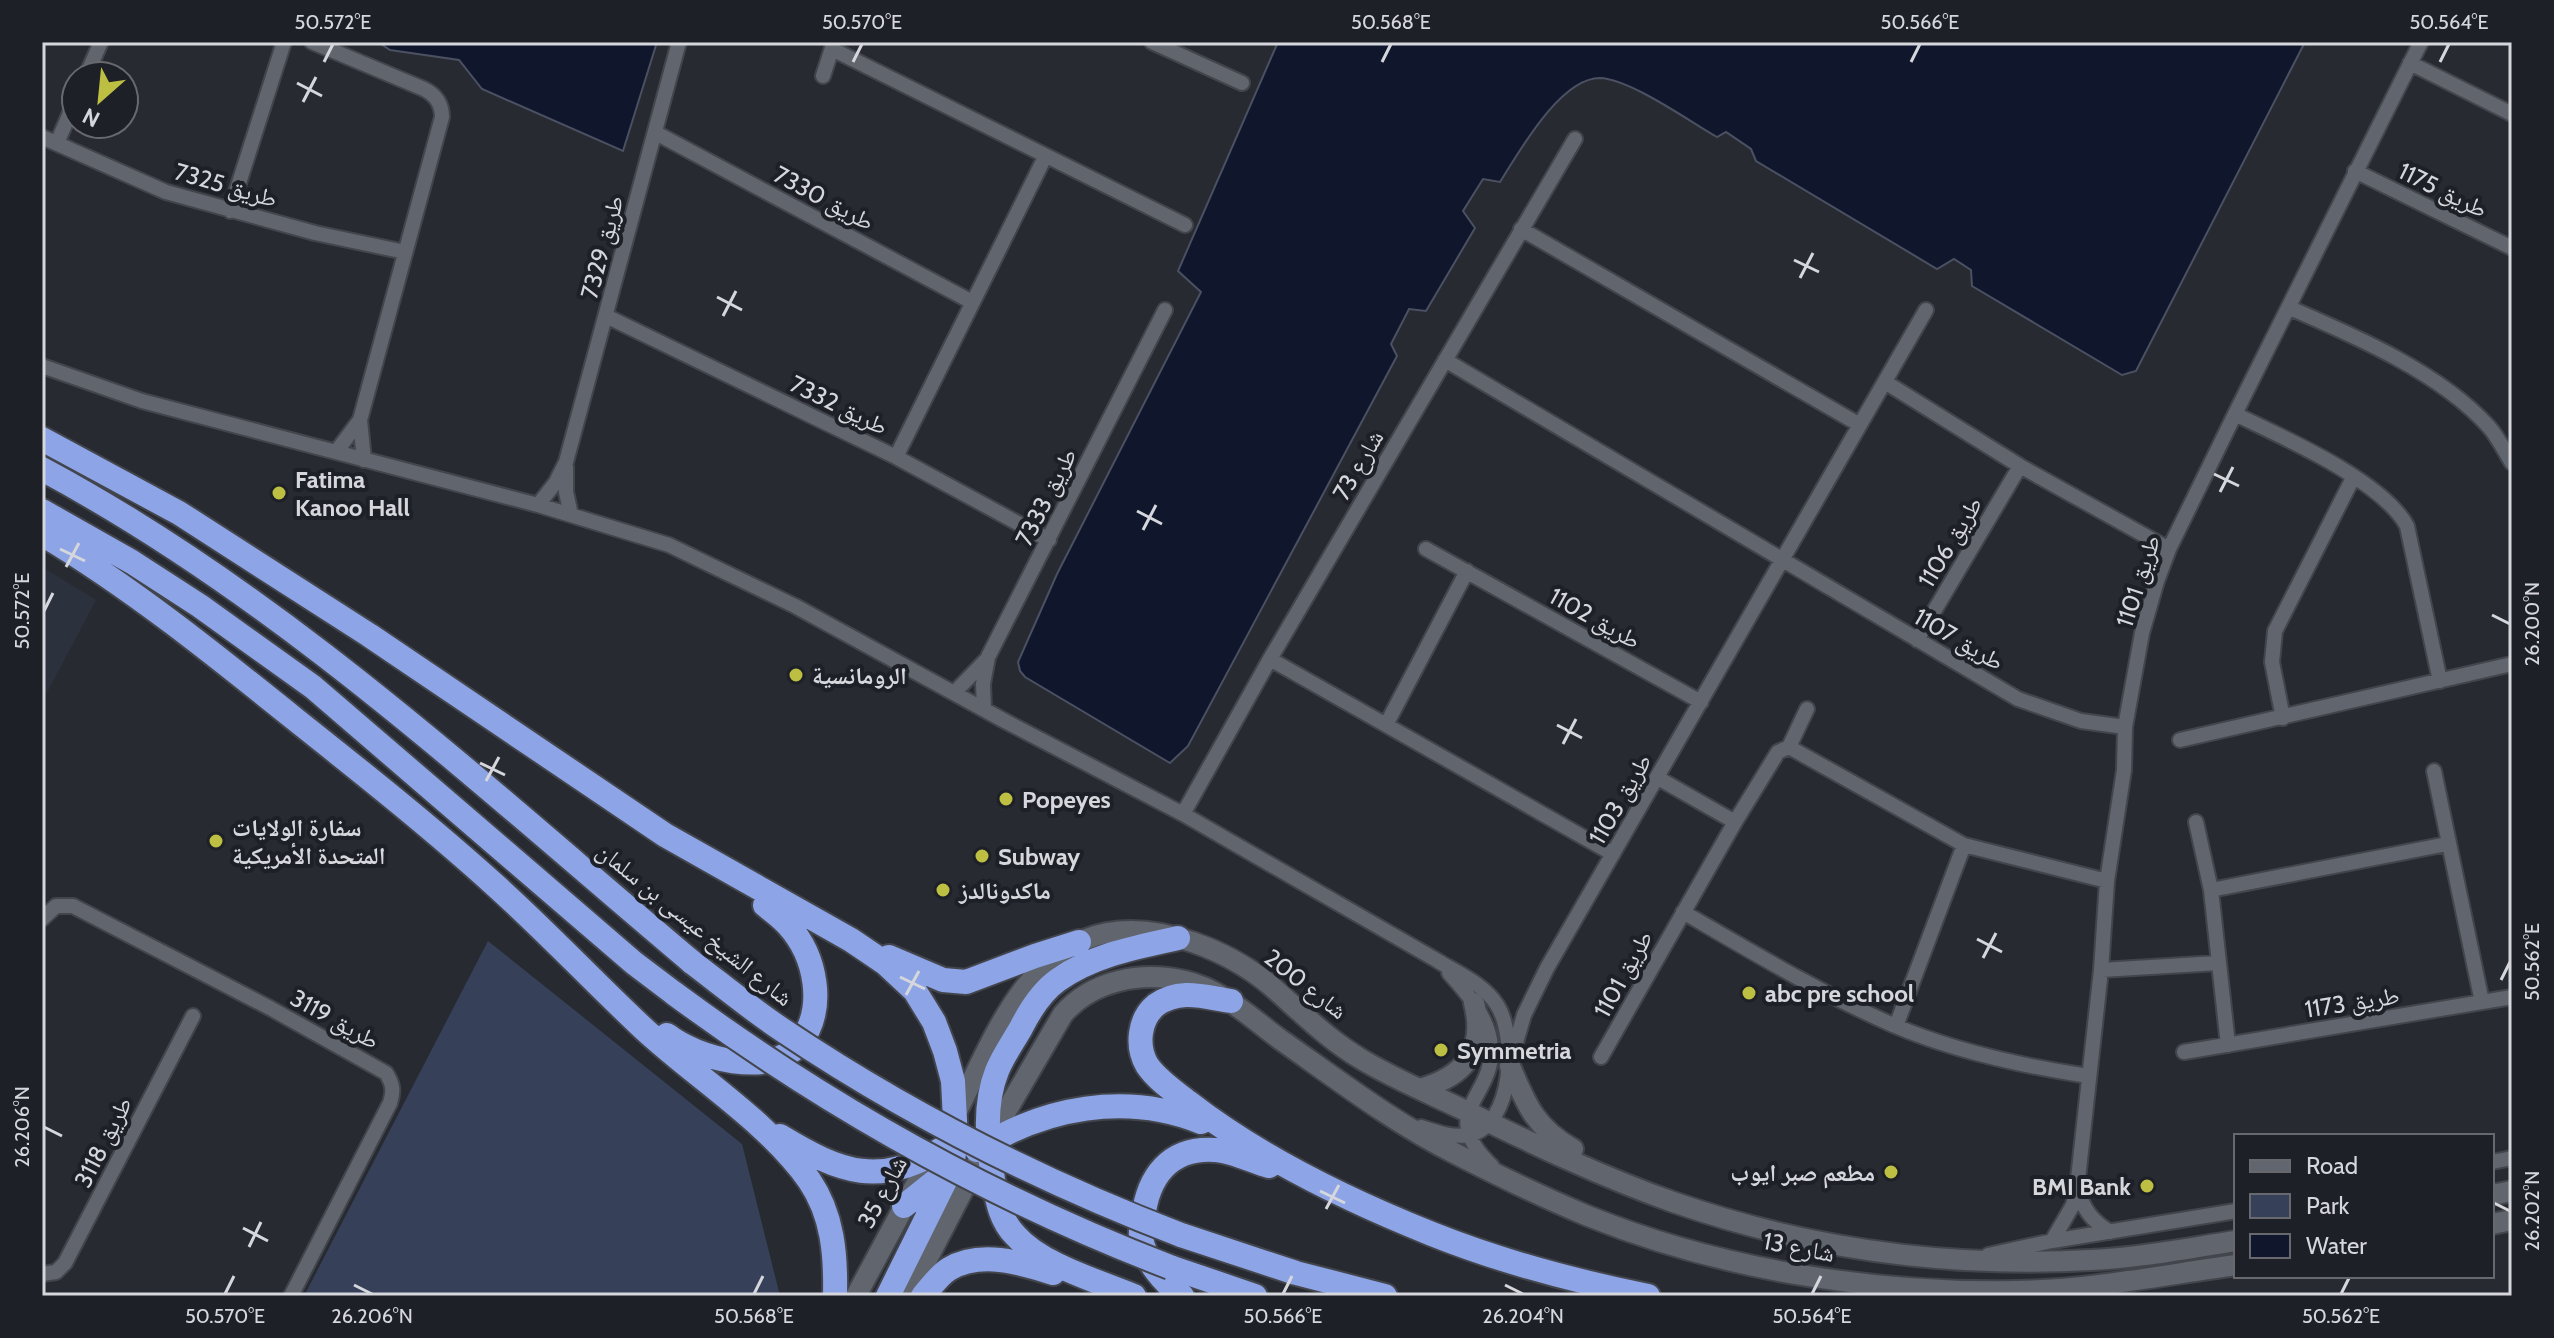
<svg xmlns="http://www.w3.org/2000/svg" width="2554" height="1338" font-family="Cabin,'Noto Naskh Arabic',sans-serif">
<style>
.built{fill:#2c313e}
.green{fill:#364059}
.water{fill:#10172d;stroke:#4b5162;stroke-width:2}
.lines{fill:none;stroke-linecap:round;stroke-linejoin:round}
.street-casing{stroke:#43454c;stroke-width:18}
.secondary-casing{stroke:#43454c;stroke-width:24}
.highway-casing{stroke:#43454c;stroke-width:28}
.street{stroke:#61656d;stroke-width:14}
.secondary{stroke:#61656d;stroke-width:20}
.highway{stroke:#8da4e6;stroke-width:24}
.highway-bridge-casing{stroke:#43454c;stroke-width:28;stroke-linecap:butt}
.highway-bridge{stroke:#8da4e6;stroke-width:24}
.ticks{fill:none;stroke:#d5d7dc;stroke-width:3}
.poi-dot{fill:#bdbf43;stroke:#1e2027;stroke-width:3}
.labels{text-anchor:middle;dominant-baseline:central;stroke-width:8;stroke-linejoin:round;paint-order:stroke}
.street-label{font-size:24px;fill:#d5d7dc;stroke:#1e2027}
.poi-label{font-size:24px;font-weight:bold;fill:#d5d7dc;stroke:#1e2027;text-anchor:start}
.neatline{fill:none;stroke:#d5d7dc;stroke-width:3}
.ticks-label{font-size:20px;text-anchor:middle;fill:#d5d7dc}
</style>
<rect width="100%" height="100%" fill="#272a31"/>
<path class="built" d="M 42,567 L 96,600 L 42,702 Z"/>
<path class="green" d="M 488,941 L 742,1144 L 780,1296 L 304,1296 Z"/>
<path class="water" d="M 378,42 L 657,42 L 623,151 L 482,89 L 459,60 L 390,50 Z
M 1278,42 L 2305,42 L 2136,371 L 2122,375 L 1972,286 L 1971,270 L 1954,259 L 1937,269 L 1756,161 L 1751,149 L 1726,132 L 1717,137 C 1689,121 1630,79 1600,78 C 1560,78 1519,152 1500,182 L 1483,179 L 1463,211 L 1475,228 L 1426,311 L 1409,309 L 1391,344 L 1397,356 L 1188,746 L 1170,763 L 1025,677 L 1020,671 L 1018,662 L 1057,574 L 1201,292 L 1178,271 Z"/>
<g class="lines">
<g class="street-casing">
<path id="street" d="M 312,42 L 424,89 C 436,95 442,104 442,117 L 360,420 L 364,460
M 1152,42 L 1242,83
M 832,49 L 1185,225
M 2410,63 L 2512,114
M 86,76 L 101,42
M 823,76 L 834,42
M 656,133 L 972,302
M 42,137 L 166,192 L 315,233 L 405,252
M 57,143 L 76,99
M 2355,171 L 2512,248
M 230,211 L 284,42
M 1521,229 L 1860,425
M 2290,308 C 2355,336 2441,373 2489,427 C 2498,437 2505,452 2512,463
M 606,316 L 896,457 L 1049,540
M 1445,360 L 2018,699 L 2081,721 L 2125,727
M 42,366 L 142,401 L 538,505 L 669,545 L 795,606 L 1003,720 L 1183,814 L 1438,961 C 1457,973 1484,984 1497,1005 C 1517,1036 1514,1125 1469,1135 C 1452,1138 1436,1132 1421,1127
M 1885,382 L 2020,466 L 2169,549
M 2235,414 C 2282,437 2382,480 2407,526 L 2440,681
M 336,452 L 360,420
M 896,457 L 1045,157
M 566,467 L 566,492 L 571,515
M 538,505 L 556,482 L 566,462 L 679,42
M 1426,549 L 1701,702
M 1917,640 L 2020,466
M 1270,659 L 1613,854
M 954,693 L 985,661
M 984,709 L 983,684 L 988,657 L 1165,310
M 2283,718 L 2272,662 L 2275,631 L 2353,478
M 1386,725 L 1467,571
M 2180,740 L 2512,664
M 1789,747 L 1964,845 L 2107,881
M 2434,771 L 2482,1002
M 1658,778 L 1735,822
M 1183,814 L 1270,659 L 1575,139
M 2196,822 L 2211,890 L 2228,1045
M 2211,890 L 2447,844
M 1683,912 C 1752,952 1820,993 1893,1025 C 1954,1051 2022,1066 2088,1076
M 42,919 L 56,906 L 73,906 L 270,1008 L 386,1073 C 393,1084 394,1091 390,1103 L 291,1296
M 2101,970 L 2218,963
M 1449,973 C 1468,994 1489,1018 1491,1047 C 1495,1097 1435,1112 1492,1166
M 1896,1026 L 1964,845
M 2184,1052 L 2512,997
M 1513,1053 L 1524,1015 L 1547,968 L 1926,310
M 1601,1057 L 1735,822 L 1778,752 L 1789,747 L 1807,709
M 2492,1162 L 2512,1158
M 2077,1188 C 2083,1209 2092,1221 2110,1232
M 2052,1241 L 2073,1205 L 2077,1188 L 2101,970 L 2107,881 L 2124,770 L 2125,727 L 2142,633 L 2157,581 L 2169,549 L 2235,414 L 2421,42
M 1988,1255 L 2052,1241 L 2236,1211
M 42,1274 L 56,1272 L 65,1263 L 193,1016"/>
</g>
<g class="secondary-casing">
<path id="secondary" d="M 1510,1066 C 1526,1104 1535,1128 1573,1149
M 1420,1089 C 1465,1076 1486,1050 1474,1003
M 954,1117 C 990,1049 1022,949 1107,933 C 1162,923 1229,951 1270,985 C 1300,1011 1327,1039 1361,1059 C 1394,1079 1431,1094 1466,1111 C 1533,1144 1602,1177 1673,1202 C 1808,1249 1948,1268 2091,1260 C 2139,1258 2188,1248 2236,1241
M 2492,1195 L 2512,1191
M 2492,1224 L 2512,1220
M 856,1296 L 934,1151
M 908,1296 L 987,1144 L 1063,1014 C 1093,980 1141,971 1185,981 C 1223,990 1251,1018 1281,1040 C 1338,1080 1394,1123 1456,1154 C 1499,1176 1544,1198 1588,1216 C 1719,1269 1875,1294 2016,1291 C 2090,1290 2163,1275 2236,1265"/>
</g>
<g class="highway-casing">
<path id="highway" d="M 42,439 L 179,513 L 369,635 L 665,835 L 851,940 L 885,963 L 915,991 L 934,1022 L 945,1051 L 953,1081 L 956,1140 L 952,1167 L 888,1296
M 42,469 C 283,598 485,788 693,963
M 42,511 L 132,562 L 200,606 L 313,687 L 634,963 L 675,994
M 42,534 C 132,588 214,654 296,720 C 364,774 432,828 496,886 C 547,932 594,982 644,1029 C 697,1078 768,1122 809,1180 C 833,1215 836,1255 835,1296
M 889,957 L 943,980 L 966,982 L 1035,956 L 1079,942
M 1231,1001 C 1204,997 1180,988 1156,1005 C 1139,1019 1136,1046 1147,1065 C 1157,1080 1174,1091 1188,1102 C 1260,1158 1347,1200 1432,1234 C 1502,1262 1574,1281 1648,1296
M 667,1035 C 696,1058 771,1079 799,1044 C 827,1009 816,956 788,925 C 781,917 772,911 765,905
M 780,1136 C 841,1173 880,1188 945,1147
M 977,1150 C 1044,1107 1126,1092 1201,1122
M 904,1206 L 944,1174
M 1181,1235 L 1296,1273 L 1385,1296
M 1170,1267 L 1255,1296
M 923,1296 C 931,1287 939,1275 949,1269 C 981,1250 1021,1263 1053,1273
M 1134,1296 C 1098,1281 1041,1265 1015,1235 C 1000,1220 997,1199 993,1179 C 988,1143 983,1106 997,1071 C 1003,1056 1013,1042 1021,1028 C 1030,1010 1041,992 1058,980 C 1093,955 1137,947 1178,938
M 1182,1296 C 1164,1283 1144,1260 1141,1237 C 1140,1231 1142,1223 1143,1218 C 1148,1177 1169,1147 1215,1150 C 1232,1151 1252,1161 1269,1166"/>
</g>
<use href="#street" class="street"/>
<use href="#secondary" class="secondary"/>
<use href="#highway" class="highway"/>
<g class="highway-bridge-casing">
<path id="highway-bridge" d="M 693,963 C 722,985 751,1009 781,1029 C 906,1113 1040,1181 1181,1235
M 675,994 C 828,1107 993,1199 1170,1267"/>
</g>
<use href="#highway-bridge" class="highway-bridge"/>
</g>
<path class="ticks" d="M 324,62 L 333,44M 853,62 L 862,44M 1382,62 L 1391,44M 1911,62 L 1920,44M 2440,62 L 2449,44M 297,83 L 322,96M 303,102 L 316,77M 1794,260 L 1819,272M 1800,278 L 1813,253M 717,297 L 742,310M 723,316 L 736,291M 2214,474 L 2239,486M 2220,492 L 2233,467M 1137,511 L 1162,524M 1143,530 L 1156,505M 60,549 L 85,561M 66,567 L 79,543M 44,611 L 53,593M 2492,615 L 2510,624M 1557,725 L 1582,738M 1563,744 L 1576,719M 480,763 L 505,775M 486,781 L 499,757M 1977,939 L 2002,952M 1983,958 L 1996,933M 900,977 L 925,989M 2501,980 L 2510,962M 906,995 L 919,971M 44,1127 L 62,1136M 1320,1191 L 1345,1203M 2492,1202 L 2510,1211M 1326,1209 L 1339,1185M 243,1228 L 268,1241M 249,1247 L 261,1222M 354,1285 L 372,1294M 1505,1285 L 1523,1294M 225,1294 L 234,1276M 754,1294 L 763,1276M 1283,1294 L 1292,1276M 1812,1294 L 1821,1276M 2341,1294 L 2350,1276"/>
<g class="poi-dot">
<circle cx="279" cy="493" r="8"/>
<circle cx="796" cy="675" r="8"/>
<circle cx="1006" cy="799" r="8"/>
<circle cx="216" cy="841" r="8"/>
<circle cx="982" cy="856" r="8"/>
<circle cx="943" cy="890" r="8"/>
<circle cx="1749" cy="993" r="8"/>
<circle cx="1441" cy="1050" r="8"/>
<circle cx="1891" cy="1172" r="8"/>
<circle cx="2147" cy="1186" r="8"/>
</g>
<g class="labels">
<g class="street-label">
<text transform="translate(226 185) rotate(16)">طريق 7325</text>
<text transform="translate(2443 190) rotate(26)">طريق 1175</text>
<text transform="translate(824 198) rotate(28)">طريق 7330</text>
<text transform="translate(602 247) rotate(-75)">طريق 7329</text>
<text transform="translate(839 405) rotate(26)">طريق 7332</text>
<text transform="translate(1358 465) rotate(-60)">شارع 73</text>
<text transform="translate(1046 497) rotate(-63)">طريق 7333</text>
<text transform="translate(1950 542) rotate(-59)">طريق 1106</text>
<text transform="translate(2138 581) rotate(-72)">طريق 1101</text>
<text transform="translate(1595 618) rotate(29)">طريق 1102</text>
<text transform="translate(1959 639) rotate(30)">طريق 1107</text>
<text transform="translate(1620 799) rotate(-60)">طريق 1103</text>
<text transform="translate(695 924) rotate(39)">شارع الشيخ عيسى بن سلمان</text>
<text transform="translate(1623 974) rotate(-61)">طريق 1101</text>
<text transform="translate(1306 984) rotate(38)">شارع 200</text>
<text transform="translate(2352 1002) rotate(-9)">طريق 1173</text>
<text transform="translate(335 1019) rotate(29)">طريق 3119</text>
<text transform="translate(103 1142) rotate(-63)">طريق 3118</text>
<text transform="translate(882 1192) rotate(-62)">شارع 35</text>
<text transform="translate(1799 1247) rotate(11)">شارع 13</text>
</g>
<g class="poi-label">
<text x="295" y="479">Fatima<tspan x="295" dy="28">Kanoo Hall</tspan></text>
<text x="812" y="675">الرومانسية</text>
<text x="1022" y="799">Popeyes</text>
<text x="232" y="827">سفارة الولايات<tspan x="232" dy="28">المتحدة الأمريكية</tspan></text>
<text x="998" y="856">Subway</text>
<text x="959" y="890">ماكدونالدز</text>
<text x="1765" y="993">abc pre school</text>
<text x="1457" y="1050">Symmetria</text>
<text x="1875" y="1172" text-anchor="end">مطعم صبر ايوب</text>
<text x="2131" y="1186" text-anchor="end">BMI Bank</text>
</g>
</g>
<rect width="2554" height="1338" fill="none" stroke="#1e2027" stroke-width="88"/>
<rect x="2234" y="1134" width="260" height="144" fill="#1e2027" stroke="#67696f" stroke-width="2"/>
<rect x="2250" y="1160" width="40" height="12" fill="#61656d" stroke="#67696f" stroke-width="2"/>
<text x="2306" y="1174" font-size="24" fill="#d5d7dc">Road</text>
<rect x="2250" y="1194" width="40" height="24" fill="#364059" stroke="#67696f" stroke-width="2"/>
<text x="2306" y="1214" font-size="24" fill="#d5d7dc">Park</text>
<rect x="2250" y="1234" width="40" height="24" fill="#10172d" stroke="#67696f" stroke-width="2"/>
<text x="2306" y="1254" font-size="24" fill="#d5d7dc">Water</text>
<g transform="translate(100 100) rotate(207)"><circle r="38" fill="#1e2027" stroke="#67696f" stroke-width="2"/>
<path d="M0-6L14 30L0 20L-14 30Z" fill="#bdbf43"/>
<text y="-12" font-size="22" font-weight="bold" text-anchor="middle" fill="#d5d7dc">N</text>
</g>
<rect x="44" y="44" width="2466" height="1250" class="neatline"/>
<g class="ticks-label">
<text x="333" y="29">50.572°E</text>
<text x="862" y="29">50.570°E</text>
<text x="1391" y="29">50.568°E</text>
<text x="1920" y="29">50.566°E</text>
<text x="2449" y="29">50.564°E</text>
<text transform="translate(22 611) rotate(-90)" y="7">50.572°E</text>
<text transform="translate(2532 624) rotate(-90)" y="7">26.200°N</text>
<text transform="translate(2532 962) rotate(-90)" y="7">50.562°E</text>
<text transform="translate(22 1127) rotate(-90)" y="7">26.206°N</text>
<text transform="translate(2532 1211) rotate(-90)" y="7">26.202°N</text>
<text x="225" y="1323">50.570°E</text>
<text x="372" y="1323">26.206°N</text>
<text x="754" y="1323">50.568°E</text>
<text x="1283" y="1323">50.566°E</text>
<text x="1523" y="1323">26.204°N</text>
<text x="1812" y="1323">50.564°E</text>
<text x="2341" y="1323">50.562°E</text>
</g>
</svg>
